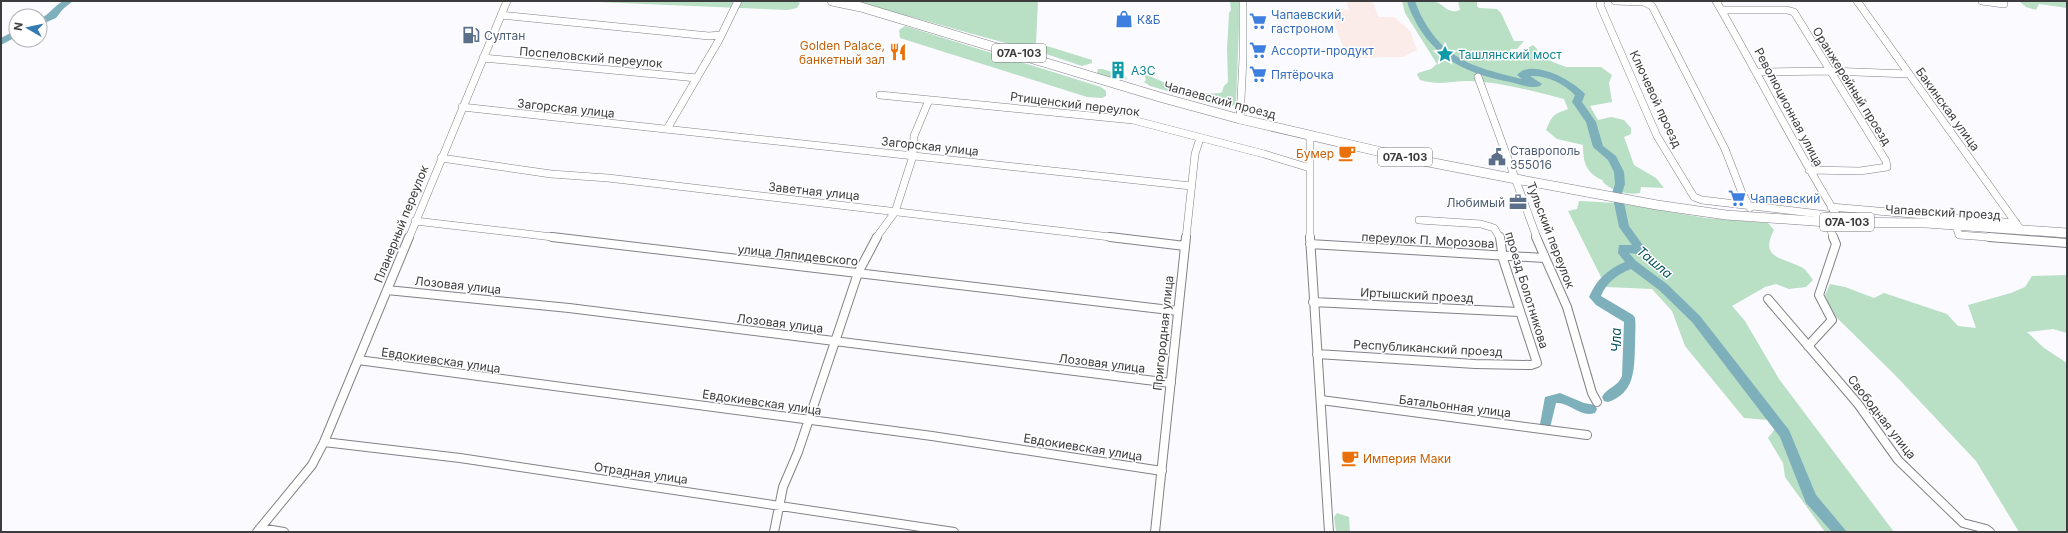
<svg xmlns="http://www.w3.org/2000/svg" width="2068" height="533" font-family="Inter,sans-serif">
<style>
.education{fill:#fcece9}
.green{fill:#b9dfc5}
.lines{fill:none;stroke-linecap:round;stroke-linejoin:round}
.river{fill:#7eb0bc;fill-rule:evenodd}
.minor-far1-casing{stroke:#818187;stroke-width:8}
.minor-casing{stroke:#818187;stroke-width:10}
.major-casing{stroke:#818187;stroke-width:10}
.minor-far1{stroke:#fff;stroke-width:7}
.minor{stroke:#fff;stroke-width:8}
.major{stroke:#fff;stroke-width:9}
.labels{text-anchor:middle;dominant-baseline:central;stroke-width:3;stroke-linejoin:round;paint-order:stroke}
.shield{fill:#fff;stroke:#767678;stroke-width:1}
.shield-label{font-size:11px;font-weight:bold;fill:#3c3c3e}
.shop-label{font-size:12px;fill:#366cbe;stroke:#fff;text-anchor:start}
.service-label{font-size:12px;fill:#4e5e75;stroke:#fff;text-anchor:start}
.food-label{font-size:12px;fill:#c56008;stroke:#fff;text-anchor:end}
.culture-label{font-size:12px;fill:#0d838f;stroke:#fff;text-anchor:start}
.street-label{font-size:12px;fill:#3c3c3e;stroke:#fff}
.water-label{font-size:13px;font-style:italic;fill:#06515f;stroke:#fff}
</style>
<rect width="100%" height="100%" fill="#fafaff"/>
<path class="education" d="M 1346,1 L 1372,1 L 1379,17 L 1394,17 L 1410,31 L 1417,50 L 1403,57 L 1353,58 L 1351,53 L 1345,53 L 1330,11 L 1349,10 Z"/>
<path class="green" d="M 573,1 L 796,1 L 800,3 L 797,8 L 788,10 Z
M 854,1 L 1038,1 L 1036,43 L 1033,44 L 1035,46 L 1034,49 L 1031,50 Z
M 1230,1 L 1240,1 L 1236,104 L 1230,107 L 1223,107 L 1150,86 L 1144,82 L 1146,80 L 1144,74 C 1159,79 1171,87 1185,91 C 1191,93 1218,95 1222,92 L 1224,86 L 1228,82 L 1227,49 L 1229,13 L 1231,10 Z
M 1402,1 C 1411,1 1425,0 1434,1 C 1444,4 1448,15 1460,10 L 1458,1 L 1477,1 L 1477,6 L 1479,8 L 1497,9 L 1501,13 L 1514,41 L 1524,41 L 1517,49 L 1511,49 L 1510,51 L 1523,51 L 1533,45 L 1537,49 L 1538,56 L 1566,67 L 1601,67 L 1612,75 L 1609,83 L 1612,102 L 1590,106 L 1598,120 L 1611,117 L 1624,120 L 1631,128 L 1631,134 L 1624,137 L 1634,165 L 1656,178 L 1664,188 L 1641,187 L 1640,193 C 1629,196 1607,190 1602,180 C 1585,172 1583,161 1583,145 L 1557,139 L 1546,130 C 1553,114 1553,115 1568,109 L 1564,99 C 1532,91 1501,82 1469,81 C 1448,81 1442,86 1420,80 L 1417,75 L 1418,73 L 1431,69 L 1437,64 L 1405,13 Z
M 2019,1 L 2067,1 L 2067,8 L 2039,4 L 2036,10 L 2026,7 Z
M 905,26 L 1101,87 L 1106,91 L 1106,96 L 1102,98 L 1087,97 L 900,38 L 899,30 Z
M 1042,46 L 1047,46 L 1092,60 L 1092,63 L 1082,66 L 1043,53 L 1040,50 Z
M 1098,69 L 1102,69 L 1125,76 L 1127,79 L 1120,81 L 1097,74 Z
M 1579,201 L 1617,203 L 1706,218 L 1768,223 L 1774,230 C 1758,259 1785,258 1803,268 C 1807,271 1810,276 1813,280 L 1806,287 L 1789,289 L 1776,284 L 1765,287 L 1732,306 L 1745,321 L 1779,379 L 1894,532 L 1825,532 L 1785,477 L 1783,463 L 1768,438 L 1781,421 L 1744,418 L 1685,346 L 1672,311 L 1652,289 L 1606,287 L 1568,211 L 1577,209 Z
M 2067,275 L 2067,333 L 2053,329 L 2027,332 L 2044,348 L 2067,363 L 2067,532 L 2019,532 L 1976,461 L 1895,375 L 1831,312 L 1825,295 L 1830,284 L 1845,287 L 1874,298 L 1884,293 L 1947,314 L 1958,326 L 1976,328 L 1968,305 L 2011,293 L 2025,287 L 2032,276 Z
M 1337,513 L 1349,517 L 1350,532 L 1336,532 L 1334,517 Z"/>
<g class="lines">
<path class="river" d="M 63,1 L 73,1 L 63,9 L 56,18 L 40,25 L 40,19 C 51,13 53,7 63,1 Z
M 1407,1 L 1415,1 C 1418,10 1422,18 1427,26 C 1451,64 1483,69 1522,79 L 1517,75 C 1532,58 1571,80 1583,92 L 1585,94 L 1582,102 L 1596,122 L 1603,146 L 1616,156 L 1624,172 L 1625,184 L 1622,193 L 1629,226 L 1645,248 L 1637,254 L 1629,253 L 1636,261 L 1667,284 L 1700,316 L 1789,430 L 1816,495 L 1847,532 L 1832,532 L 1806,503 L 1780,437 L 1692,322 L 1659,290 L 1631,269 C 1618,274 1606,283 1601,296 L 1633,315 L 1635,318 C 1636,327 1635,336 1635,346 C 1634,370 1635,393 1608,402 L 1604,401 L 1602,397 C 1606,388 1618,387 1622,376 L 1624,322 L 1596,305 L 1589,297 C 1596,280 1608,269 1625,262 L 1618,253 L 1619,245 L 1632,245 L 1619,227 L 1612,193 L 1615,184 L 1614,172 L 1608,160 L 1593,147 L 1586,122 L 1572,102 L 1575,95 C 1563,83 1546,75 1530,76 L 1542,84 L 1540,86 C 1530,89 1520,84 1510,82 C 1470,74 1440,62 1418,26 C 1414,18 1409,10 1407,1 Z
M 16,30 L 16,37 L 1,45 L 1,38 Z
M 1560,393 L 1584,403 L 1595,405 L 1597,409 L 1595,413 C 1580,418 1570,402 1556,403 L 1550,428 L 1546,429 L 1542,428 L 1540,424 L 1545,397 Z"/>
<g class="minor-far1-casing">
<path id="minor-far1" d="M 1601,1 L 1600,5 L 1657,136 L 1694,197 L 1702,200 L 1836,216
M 1615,1 L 1644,2 L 1652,6 L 1725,149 L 1742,193 L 1750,208
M 1716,1 C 1758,73 1795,148 1839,219
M 1857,1 L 2021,230
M 1982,1 L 2004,4
M 1722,10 L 1787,10 L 1794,12 L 1886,161 L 1887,167 L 1860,171 L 1809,170
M 501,15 L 709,36 L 720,35
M 483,58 L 697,78
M 1757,72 L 1829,71 L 1909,74
M 1478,77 L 1537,238
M 880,95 L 1133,120 L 1264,154 L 1310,168
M 462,107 L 1191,186
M 1240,119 L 1243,58 L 1243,1
M 667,129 L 719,40 L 738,1
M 1310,136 L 1310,238
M 441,158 L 551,174 L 608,178 L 1119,238
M 1831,207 L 2016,223
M 1419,220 L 1481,224 L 1494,228 L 1500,238
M 415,221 L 561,238
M 1827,222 L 1834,238
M 1956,225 L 1959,235 L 2002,238
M 409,238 L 507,1
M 876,238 L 895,212 L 913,156 L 914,136 L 929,100
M 1186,238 L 1195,154 L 1200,138"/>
</g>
<g class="minor-casing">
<path id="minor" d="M 552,237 L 1178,311
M 1110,237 L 1185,246
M 1310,237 L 1329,532
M 1536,237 L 1567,307 L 1592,393 L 1597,402
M 1989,237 L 2067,243
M 1310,244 L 1544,258
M 387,290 L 569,308 L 1171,383
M 1768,299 L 1858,404 L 1898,460 L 1963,523 L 1986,529 L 1990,532
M 1313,302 L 1519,312
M 1808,346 L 1832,320 L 1819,295 L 1836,244 L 1833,237
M 1317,354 L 1475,364 L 1531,365 L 1537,363 L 1503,259 L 1500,237
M 358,360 L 932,436 L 1162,471
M 1321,400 L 1587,435
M 324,442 L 460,458 L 954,532
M 260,528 L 284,532
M 257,532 L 312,465 L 324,442 L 409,237
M 774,532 L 783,487 L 798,452 L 858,273 L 877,237
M 1155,532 L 1186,237"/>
</g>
<g class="major-casing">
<path id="major" d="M 832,1 L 861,7 L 1163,98 L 1240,119 L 1403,157 L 1516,179 L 1657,205 L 1726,215 L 1827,222 L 1926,223 L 2067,233"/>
</g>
<use href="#minor-far1" class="minor-far1"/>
<use href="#minor" class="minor"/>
<use href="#major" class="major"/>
</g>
<defs>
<g id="shop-bare" transform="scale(1.38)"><path d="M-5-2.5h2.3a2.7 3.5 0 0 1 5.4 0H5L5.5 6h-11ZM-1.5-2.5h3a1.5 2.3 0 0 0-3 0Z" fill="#3f7fe0" stroke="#fff" stroke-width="2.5" paint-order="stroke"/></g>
<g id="supermarket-bare" transform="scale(1.38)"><path d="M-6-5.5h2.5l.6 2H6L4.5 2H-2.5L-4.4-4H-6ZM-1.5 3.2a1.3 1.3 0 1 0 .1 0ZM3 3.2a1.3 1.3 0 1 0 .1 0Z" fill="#3f7fe0" stroke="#fff" stroke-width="2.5" paint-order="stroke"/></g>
<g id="fuel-bare" transform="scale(1.38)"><path d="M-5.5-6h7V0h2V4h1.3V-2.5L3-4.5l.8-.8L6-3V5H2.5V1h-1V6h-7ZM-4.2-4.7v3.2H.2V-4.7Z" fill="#5c6f8a" stroke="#fff" stroke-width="2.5" paint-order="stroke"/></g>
<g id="restaurant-bare" transform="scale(1.38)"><path d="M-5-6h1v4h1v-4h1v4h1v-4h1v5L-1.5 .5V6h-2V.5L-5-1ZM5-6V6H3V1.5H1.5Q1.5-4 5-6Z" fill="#e8710a" stroke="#fff" stroke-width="2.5" paint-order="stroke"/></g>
<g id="sight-bare" transform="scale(1.38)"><path d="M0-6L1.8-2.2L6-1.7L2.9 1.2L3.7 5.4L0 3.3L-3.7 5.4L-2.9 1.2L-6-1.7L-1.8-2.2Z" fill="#0f9aa8" stroke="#fff" stroke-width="2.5" paint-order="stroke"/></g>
<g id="building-bare" transform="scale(1.38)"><path d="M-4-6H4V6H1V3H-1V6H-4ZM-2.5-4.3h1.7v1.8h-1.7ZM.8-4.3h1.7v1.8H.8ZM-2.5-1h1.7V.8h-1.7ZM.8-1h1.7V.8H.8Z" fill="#0f9aa8" stroke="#fff" stroke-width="2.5" paint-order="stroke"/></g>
<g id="cafe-bare" transform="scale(1.38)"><path d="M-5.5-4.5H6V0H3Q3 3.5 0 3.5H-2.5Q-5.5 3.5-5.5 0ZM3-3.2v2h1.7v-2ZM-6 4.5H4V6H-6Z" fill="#e8710a" stroke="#fff" stroke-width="2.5" paint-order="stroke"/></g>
<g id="civic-bare" transform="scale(1.38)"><path d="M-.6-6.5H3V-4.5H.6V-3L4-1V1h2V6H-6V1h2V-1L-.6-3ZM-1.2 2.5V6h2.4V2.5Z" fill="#5c6f8a" stroke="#fff" stroke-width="2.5" paint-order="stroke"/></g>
<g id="office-bare" transform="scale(1.38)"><path d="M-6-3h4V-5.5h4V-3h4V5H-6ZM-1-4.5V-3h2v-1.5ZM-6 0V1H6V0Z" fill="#5c6f8a" stroke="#fff" stroke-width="2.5" paint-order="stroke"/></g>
</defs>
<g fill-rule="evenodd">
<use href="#shop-bare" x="1124" y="19"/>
<use href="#supermarket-bare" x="1258" y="21"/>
<use href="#fuel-bare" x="471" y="35"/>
<use href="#supermarket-bare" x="1258" y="50"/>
<use href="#restaurant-bare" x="898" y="52"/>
<use href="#sight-bare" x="1445" y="54"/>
<use href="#building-bare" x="1118" y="70"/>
<use href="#supermarket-bare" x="1258" y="74"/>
<use href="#cafe-bare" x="1347" y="153"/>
<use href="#civic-bare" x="1497" y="157"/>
<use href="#supermarket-bare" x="1737" y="198"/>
<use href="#office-bare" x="1518" y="202"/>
<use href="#cafe-bare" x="1350" y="458"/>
</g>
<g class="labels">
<g class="shield">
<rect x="992" y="44" width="54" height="18" rx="3"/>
<rect x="1378" y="148" width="54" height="18" rx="3"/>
<rect x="1820" y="213" width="54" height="18" rx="3"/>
</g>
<g class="shield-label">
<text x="1019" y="53">07А-103</text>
<text x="1405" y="157">07А-103</text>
<text x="1847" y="222">07А-103</text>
</g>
<g class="shop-label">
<text x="1271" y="14">Чапаевский,<tspan x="1271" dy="14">гастроном</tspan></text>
<text x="1137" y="19">К&amp;Б</text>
<text x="1271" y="50">Ассорти-продукт</text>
<text x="1271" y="74">Пятёрочка</text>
<text x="1750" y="198">Чапаевский</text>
</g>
<g class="service-label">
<text x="484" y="35">Султан</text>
<text x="1510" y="150">Ставрополь<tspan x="1510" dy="14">355016</tspan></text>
<text x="1505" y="202" text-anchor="end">Любимый</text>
</g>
<g class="food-label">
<text x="885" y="45">Golden Palace,<tspan x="885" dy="14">банкетный зал</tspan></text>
<text x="1334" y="153">Бумер</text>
<text x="1363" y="458" text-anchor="start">Империя Маки</text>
</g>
<g class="culture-label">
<text x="1458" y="54">Ташлянский мост</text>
<text x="1131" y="70">АЗС</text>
</g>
<g class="street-label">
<text transform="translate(591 57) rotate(5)">Поспеловский переулок</text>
<text transform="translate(1852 86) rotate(58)">Оранжерейный проезд</text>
<text transform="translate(1656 99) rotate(65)">Ключевой проезд</text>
<text transform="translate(1220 100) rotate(15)">Чапаевский проезд</text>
<text transform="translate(1075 104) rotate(7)">Ртищенский переулок</text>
<text transform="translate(1789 107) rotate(62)">Революционная улица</text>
<text transform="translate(566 108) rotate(6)">Загорская улица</text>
<text transform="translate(1948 109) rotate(54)">Бакинская улица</text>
<text transform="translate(930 146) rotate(6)">Загорская улица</text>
<text transform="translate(814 191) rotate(6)">Заветная улица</text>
<text transform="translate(1943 212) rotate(3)">Чапаевский проезд</text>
<text transform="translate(401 224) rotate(-68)">Планерный переулок</text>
<text transform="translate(1551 235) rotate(69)">Тульский переулок</text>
<text transform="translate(1428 240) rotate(3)">переулок П. Морозова</text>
<text transform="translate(798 255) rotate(6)">улица Ляпидевского</text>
<text transform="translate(458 285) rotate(6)">Лозовая улица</text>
<text transform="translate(1527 290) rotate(73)">проезд Болотникова</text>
<text transform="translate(1417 295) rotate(3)">Иртышский проезд</text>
<text transform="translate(780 323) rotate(7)">Лозовая улица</text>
<text transform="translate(1163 333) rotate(-84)">Пригородная улица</text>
<text transform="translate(1428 348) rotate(3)">Республиканский проезд</text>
<text transform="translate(441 360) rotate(8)">Евдокиевская улица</text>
<text transform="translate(1102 363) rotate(7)">Лозовая улица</text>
<text transform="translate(762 402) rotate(8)">Евдокиевская улица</text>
<text transform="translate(1455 406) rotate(7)">Батальонная улица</text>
<text transform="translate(1882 417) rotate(52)">Свободная улица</text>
<text transform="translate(1083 447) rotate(9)">Евдокиевская улица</text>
<text transform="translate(641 473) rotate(8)">Отрадная улица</text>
</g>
<g class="water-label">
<text transform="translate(1655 262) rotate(40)">Ташла</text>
<text transform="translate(1616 340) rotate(-90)">Чла</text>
</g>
</g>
<rect width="2068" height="533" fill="none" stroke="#3c3c3e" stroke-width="4"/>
<g transform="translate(28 28) rotate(279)"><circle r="19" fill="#ffffff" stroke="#b1b1b2"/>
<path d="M0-3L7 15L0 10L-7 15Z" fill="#347bb0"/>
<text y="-6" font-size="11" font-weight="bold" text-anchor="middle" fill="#3c3c3e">N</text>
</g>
</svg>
